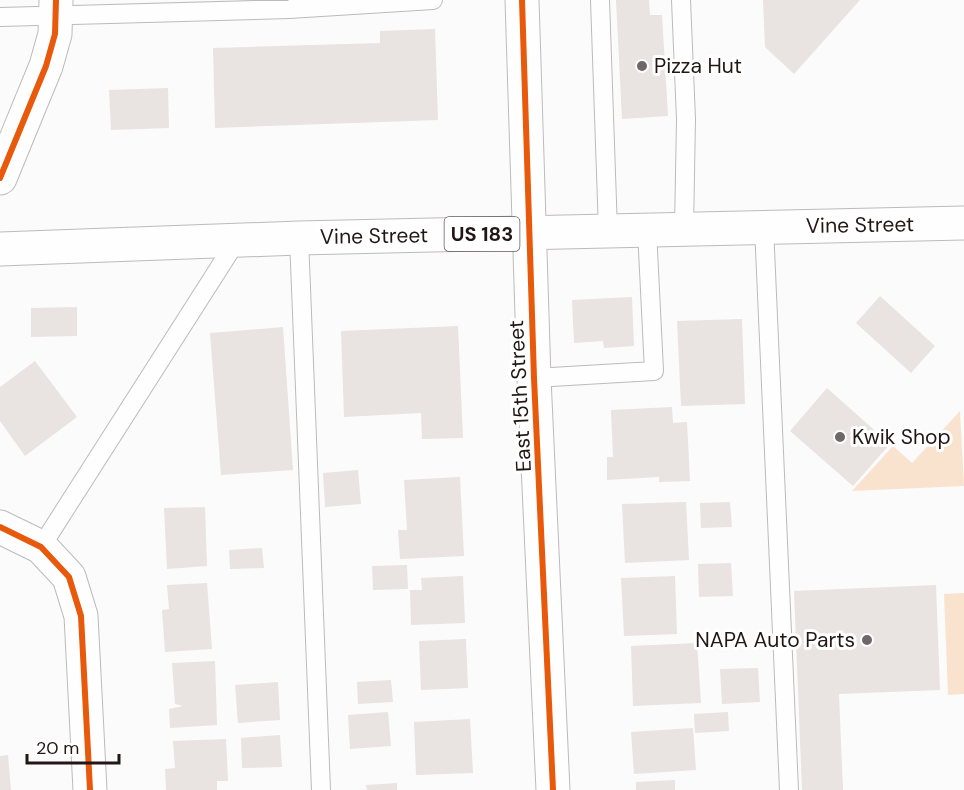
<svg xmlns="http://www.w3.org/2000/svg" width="964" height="790" font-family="'DM Sans',sans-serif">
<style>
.green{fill:#fae3ce}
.building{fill:#e9e3e1}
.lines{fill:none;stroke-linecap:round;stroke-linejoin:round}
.lane-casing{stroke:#bfbaba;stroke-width:20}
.street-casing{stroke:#bfbaba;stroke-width:35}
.primary-casing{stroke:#bfbaba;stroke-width:35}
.lane{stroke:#fefefe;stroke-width:18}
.street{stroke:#fefefe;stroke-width:33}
.primary{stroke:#fefefe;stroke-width:33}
.cycleway-casing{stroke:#fff;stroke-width:10}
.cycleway{stroke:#e8590c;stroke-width:6}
.poi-dot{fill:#6e6667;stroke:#fff;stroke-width:2}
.labels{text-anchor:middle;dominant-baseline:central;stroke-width:6;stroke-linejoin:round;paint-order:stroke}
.shield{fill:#fff;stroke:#645c5d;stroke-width:1.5}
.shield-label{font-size:20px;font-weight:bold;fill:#221617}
.poi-label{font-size:21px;fill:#221617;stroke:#fff;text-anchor:start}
.street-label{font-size:21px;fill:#221617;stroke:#fff}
</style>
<rect width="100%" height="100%" fill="#fbfbfb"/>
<path class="green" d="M 960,411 L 964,486 L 852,491 L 893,446 L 912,463 Z
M 964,593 L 964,694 L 948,695 L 944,594 Z"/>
<path class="building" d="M 616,0 L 649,0 L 650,15 L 662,15 L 668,116 L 622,119 Z
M 763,0 L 860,0 L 794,74 L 765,47 Z
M 435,29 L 438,120 L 215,128 L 213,48 L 380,43 L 380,31 Z
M 168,88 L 169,128 L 111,130 L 109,90 Z
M 880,296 L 935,346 L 911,373 L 856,323 Z
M 632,297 L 634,346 L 604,348 L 603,341 L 574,343 L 572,300 Z
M 77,307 L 77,336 L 31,337 L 31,308 Z
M 742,319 L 745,404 L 681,406 L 677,321 Z
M 458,326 L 463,438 L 422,439 L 421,413 L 344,417 L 341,331 Z
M 283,327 L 293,470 L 221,475 L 210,333 Z
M 35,361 L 77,417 L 25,456 L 0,421 L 0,387 Z
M 827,388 L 890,444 L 853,486 L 790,431 Z
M 672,407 L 673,423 L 687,422 L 690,481 L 659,482 L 659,477 L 607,480 L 607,457 L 613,457 L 611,410 Z
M 358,470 L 361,504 L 325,507 L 323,473 Z
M 460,477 L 464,556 L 400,559 L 398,530 L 407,530 L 404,480 Z
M 686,502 L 689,560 L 625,563 L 622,504 Z
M 730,502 L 732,527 L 701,528 L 700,503 Z
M 205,507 L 207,566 L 167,569 L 164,508 Z
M 262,548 L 264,568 L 230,569 L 229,550 Z
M 731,563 L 733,596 L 699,597 L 698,564 Z
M 407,565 L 408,589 L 373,590 L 372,566 Z
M 463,576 L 465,623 L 411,625 L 410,590 L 422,590 L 421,578 Z
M 675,576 L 677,634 L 624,636 L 621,578 Z
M 207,583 L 212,649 L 165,652 L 162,610 L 169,609 L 167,585 Z
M 936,585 L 940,690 L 839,694 L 843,790 L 802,790 L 794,591 Z
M 466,639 L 468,688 L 421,690 L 419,641 Z
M 697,643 L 701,703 L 633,706 L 631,646 Z
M 215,661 L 217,725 L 170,728 L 169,709 L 183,706 L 175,704 L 172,663 Z
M 758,668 L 760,702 L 722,704 L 720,669 Z
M 391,680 L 393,702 L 358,704 L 357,682 Z
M 278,682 L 280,720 L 238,723 L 235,685 Z
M 388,712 L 391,746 L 350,749 L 348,715 Z
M 728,712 L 729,731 L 695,733 L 694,714 Z
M 470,719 L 473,773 L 416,775 L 414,722 Z
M 693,728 L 696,770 L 634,774 L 631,732 Z
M 280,735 L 282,767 L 242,768 L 241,738 Z
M 226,739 L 228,781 L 217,781 L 217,790 L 166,790 L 165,769 L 175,768 L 173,741 Z
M 8,755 L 11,790 L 0,790 L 0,756 Z
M 675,780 L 675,790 L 636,790 L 636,782 Z
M 397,783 L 397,790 L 367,790 L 366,785 Z"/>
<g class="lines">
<g class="lane-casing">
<path id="lane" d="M 600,0 L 608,231
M 681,0 L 686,119 L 684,229
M 0,17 L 289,9 L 433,0
M 764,227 L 789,790
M 299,238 L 321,790
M 534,378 L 654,371 L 647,230
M 41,547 L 237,240"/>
</g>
<g class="street-casing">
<path id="street" d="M 522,0 L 534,378 L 553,790
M 0,178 L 46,66 L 55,34 L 56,0
M 0,527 L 41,547 L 69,577 L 81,616 L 90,790"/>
</g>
<g class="primary-casing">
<path id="primary" d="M 0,249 L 299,238 L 964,223"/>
</g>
<use href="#lane" class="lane"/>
<use href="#street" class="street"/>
<use href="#primary" class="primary"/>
<g class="cycleway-casing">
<path id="cycleway" d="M 522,0 L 534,378 L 553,790
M 0,178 L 46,66 L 55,34 L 56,0
M 0,527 L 41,547 L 69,577 L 81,616 L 90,790"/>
</g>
<use href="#cycleway" class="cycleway"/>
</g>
<g class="poi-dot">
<circle cx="642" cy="66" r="6"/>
<circle cx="840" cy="437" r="6"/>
<circle cx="867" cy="640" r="6"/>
</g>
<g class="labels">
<rect class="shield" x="444.5" y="217" width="75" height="34" rx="4.5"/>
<g class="shield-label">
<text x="482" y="234">US 183</text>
</g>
<g class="poi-label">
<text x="654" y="66">Pizza Hut</text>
<text x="852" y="437">Kwik Shop</text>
<text x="855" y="640" text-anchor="end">NAPA Auto Parts</text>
</g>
<g class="street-label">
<text transform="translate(860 225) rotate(-1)">Vine Street</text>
<text transform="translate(374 236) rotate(-1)">Vine Street</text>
<text transform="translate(520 396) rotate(-93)">East 15th Street</text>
</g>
</g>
<path d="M27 754v9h92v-9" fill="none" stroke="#221617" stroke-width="3"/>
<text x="36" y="754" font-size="18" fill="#221617" stroke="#ffffff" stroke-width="4.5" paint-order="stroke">20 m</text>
</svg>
